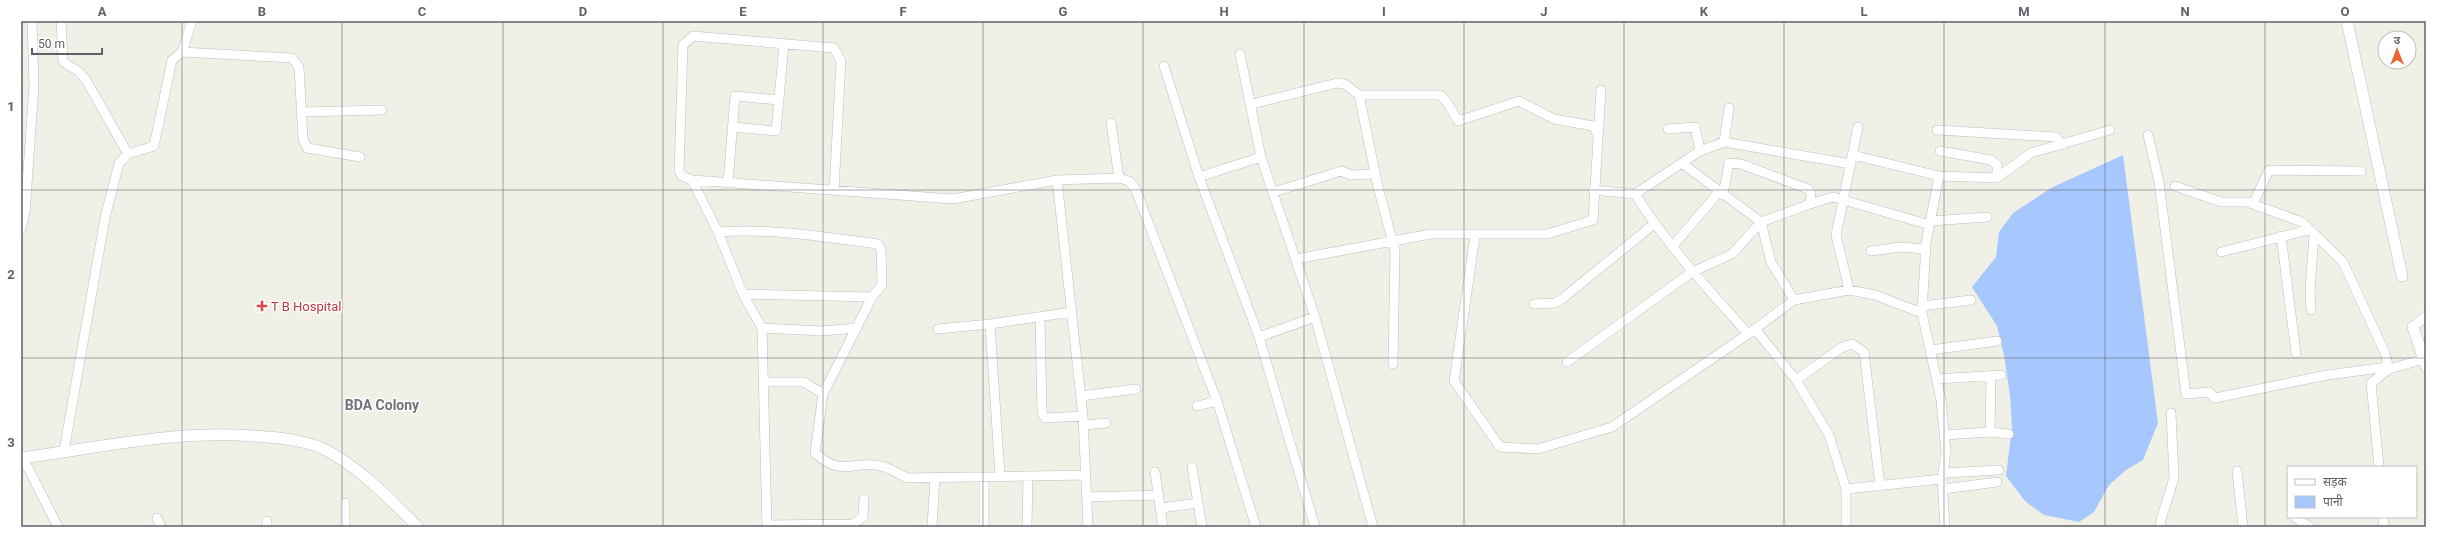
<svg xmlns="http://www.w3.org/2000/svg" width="2447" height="548" font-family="Roboto,'Noto Sans Devanagari',sans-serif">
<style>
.water{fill:#a7c7ff}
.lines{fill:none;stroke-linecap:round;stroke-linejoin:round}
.minor-casing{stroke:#bdbec5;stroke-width:10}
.tertiary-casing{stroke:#bdbec5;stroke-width:12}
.minor{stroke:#fff;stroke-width:9}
.tertiary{stroke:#fff;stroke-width:11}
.grid{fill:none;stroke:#5e6067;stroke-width:1;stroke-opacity:0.55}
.health-dot{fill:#e0444e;stroke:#fff;stroke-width:1.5}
.labels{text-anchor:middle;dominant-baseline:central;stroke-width:3;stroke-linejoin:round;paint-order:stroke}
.health-label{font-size:13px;fill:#be3a42;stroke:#fff;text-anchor:start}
.neighbourhood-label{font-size:14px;font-weight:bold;fill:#6f7279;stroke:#fff}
.neatline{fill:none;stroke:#5e6067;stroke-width:1.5}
.grid-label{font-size:13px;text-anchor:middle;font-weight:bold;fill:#5e6067}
</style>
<rect width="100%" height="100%" fill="#f0f0e6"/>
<path class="water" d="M 2123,155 L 2158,423 L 2143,460 L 2126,470 L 2109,485 L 2094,512 L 2079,522 L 2044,515 L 2025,501 L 2006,476 L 2012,427 L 2010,396 L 2004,355 L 1997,326 L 1972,287 L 1996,257 L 1999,232 L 2013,213 L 2051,188 Z"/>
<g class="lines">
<g class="minor-casing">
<path id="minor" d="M 61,21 L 63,62 L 78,71 L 86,80 L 128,154
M 182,52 L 192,21
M 1240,54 L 1261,157 L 1315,317 L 1373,527
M 1164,66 L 1199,177 L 1259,337 L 1315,527
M 1359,95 L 1378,187 L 1395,251 L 1393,364
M 1252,104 L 1337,83 L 1345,84 L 1359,95 L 1440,95 L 1447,102 L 1458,121 L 1519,101 L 1554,119 L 1593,126 L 1597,134
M 301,112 L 382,110
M 1111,123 L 1119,178
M 733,127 L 776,131 L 784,44
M 1668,129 L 1695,127 L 1700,151
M 1937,130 L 2056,137 L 2063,145
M 2148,135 L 2159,182 L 2186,394 L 2209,392 L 2215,398 L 2327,375 L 2388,367
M 1724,142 L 1729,108
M 1940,151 L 1991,160 L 1997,165 L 1997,178
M 1853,155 L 1939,176 L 1997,178 L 2031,153 L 2110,130
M 1683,164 L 1761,222 L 1771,262 L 1794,300
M 1939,176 L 1926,243 L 1922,313 L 1941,400 L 1946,452 L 1942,479 L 1945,527
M 1199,177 L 1261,157
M 692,180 L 718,232 L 743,294 L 762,328 L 767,527
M 1057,180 L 1083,416 L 1088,527
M 728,183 L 735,96 L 779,100
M 2175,186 L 2221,202 L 2247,202 L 2302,222 L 2343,262 L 2385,353 L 2389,369
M 834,190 L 841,61 L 834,48 L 693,36 L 683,45 L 679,171 L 682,176 L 692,180 L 953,199 L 1057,180 L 1119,178 L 1129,181 L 1135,188 L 1217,401 L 1256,527
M 1593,190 L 1635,194 L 1700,151 L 1724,142 L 1851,164
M 1274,192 L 1341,171 L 1351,175 L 1375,174
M 1635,194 C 1667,245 1708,289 1748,334 L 1755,329 L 1796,380 L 1829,435 L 1846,489 L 1846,527
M 1810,204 L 1833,197 L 1930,225
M 2253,204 L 2269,170 L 2361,171
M 1931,221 L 1987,217
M 21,229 L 25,213 L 34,86 L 32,21
M 718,232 C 771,228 825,237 878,244 L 881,250 L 882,285 L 872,297 L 823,394 L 815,453 C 842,478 853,460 881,466 C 890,468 899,474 907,478 L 1086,475
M 1475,236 L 1454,381 L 1500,447 L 1538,449 L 1612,427 L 1748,334
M 2281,236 L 2296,353
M 1672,247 L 1719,192
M 1871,251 L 1901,247 L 1925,249
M 2221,252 L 2309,230
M 1296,259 L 1431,234 L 1547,234 L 1593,220 L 1601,90
M 1849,290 L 1836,235 L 1858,127
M 743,294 L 872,297
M 1534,304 L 1555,303 L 1562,299 L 1654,224
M 1922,306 L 1971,300
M 2311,310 L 2310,291 L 2314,234
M 1040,317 L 1042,413 L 1045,418 L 1083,416
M 990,324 L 1000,476
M 2413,327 L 2426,316
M 762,328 L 822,331 L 857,328
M 938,329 L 990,324 L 1072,312
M 1755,329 L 1794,300 L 1849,290 L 1875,295 L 1922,313
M 1259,337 L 1315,317
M 1931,350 L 1997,341
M 1567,362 L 1692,272 L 1732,254 L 1761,222 L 1810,204 L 1811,193 L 1808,189 L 1741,164 L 1729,163 L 1723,195
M 1936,379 L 2001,375
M 1796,380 L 1841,348 L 1852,344 L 1864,352 L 1880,486
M 764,382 L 804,382 L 823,394
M 1081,396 L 1136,389
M 1197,406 L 1217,401
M 1084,425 L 1106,423
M 1990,432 L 1991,376
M 1944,435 L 1990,432 L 2009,434
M 64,451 L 105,218 L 119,163 L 128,154 L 154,146 L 172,60 L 182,52 L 292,58 L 299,67 L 303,139 L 307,148 L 360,157
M 23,458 L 58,527
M 1192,467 L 1202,527
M 2379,467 L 2371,383 L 2389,369 L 2424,359
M 2237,471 L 2243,527
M 1155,472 L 1163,527
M 1943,473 L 1999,470
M 1846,489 L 1942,479
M 1943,489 L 1997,482
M 1087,497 L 1159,495
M 345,503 L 345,527
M 1161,508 L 1197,503
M 2294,517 L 2310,527
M 2383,517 L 2384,527
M 157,518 L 161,527
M 267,521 L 267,527
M 767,525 L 853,524
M 853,527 L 853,524 L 863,517 L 864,499
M 932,527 L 935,477
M 984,527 L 984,477
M 1027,527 L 1028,476
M 2160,527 L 2161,520 L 2174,478 L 2171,413"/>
</g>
<g class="tertiary-casing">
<path id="tertiary" d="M 2347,21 L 2402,276
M 2413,327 L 2426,366
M 21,458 C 99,448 173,430 253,436 C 274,437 298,439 319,447 C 354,462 391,500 418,527"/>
</g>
<use href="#minor" class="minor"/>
<use href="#tertiary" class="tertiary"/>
</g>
<path class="grid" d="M 182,21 L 182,527M 342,21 L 342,527M 503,21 L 503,527M 663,21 L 663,527M 823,21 L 823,527M 983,21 L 983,527M 1143,21 L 1143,527M 1304,21 L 1304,527M 1464,21 L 1464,527M 1624,21 L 1624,527M 1784,21 L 1784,527M 1944,21 L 1944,527M 2105,21 L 2105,527M 2265,21 L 2265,527M 21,190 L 2426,190M 21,358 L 2426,358"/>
<path class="health-dot" d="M260 300h4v4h4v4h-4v4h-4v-4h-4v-4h4z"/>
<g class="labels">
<g class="health-label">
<text x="271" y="306">T B Hospital</text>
</g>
<g class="neighbourhood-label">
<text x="382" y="405">BDA Colony</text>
</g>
</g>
<rect width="2447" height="548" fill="none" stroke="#ffffff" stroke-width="44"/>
<rect x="2287" y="466" width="130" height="52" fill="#ffffff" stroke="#bfbfc2"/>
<rect x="2295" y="479" width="20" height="6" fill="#ffffff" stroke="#bfbfc2"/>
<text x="2323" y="486" font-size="12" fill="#5e6067">सड़क</text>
<rect x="2295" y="496" width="20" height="12" fill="#a7c7ff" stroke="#bfbfc2"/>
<text x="2323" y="506" font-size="12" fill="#5e6067">पानी</text>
<g transform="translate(2397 50) rotate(359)"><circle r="19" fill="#ffffff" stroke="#bfbfc2"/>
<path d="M0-3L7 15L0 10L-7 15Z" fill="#ec6530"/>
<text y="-6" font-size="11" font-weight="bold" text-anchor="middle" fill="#5e6067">उ</text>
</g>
<path d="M32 48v6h70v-6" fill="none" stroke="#5e6067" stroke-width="2"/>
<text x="38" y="48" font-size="12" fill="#5e6067" stroke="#ffffff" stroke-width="3" paint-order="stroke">50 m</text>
<rect x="22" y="22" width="2403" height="504" class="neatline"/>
<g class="grid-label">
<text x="102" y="16">A</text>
<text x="262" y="16">B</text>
<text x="422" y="16">C</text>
<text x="583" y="16">D</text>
<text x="743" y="16">E</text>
<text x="903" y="16">F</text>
<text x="1063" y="16">G</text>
<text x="1224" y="16">H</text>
<text x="1384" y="16">I</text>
<text x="1544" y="16">J</text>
<text x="1704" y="16">K</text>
<text x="1864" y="16">L</text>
<text x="2024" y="16">M</text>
<text x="2185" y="16">N</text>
<text x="2345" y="16">O</text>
<text x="11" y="111">1</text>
<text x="11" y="279">2</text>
<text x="11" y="447">3</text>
</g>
</svg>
